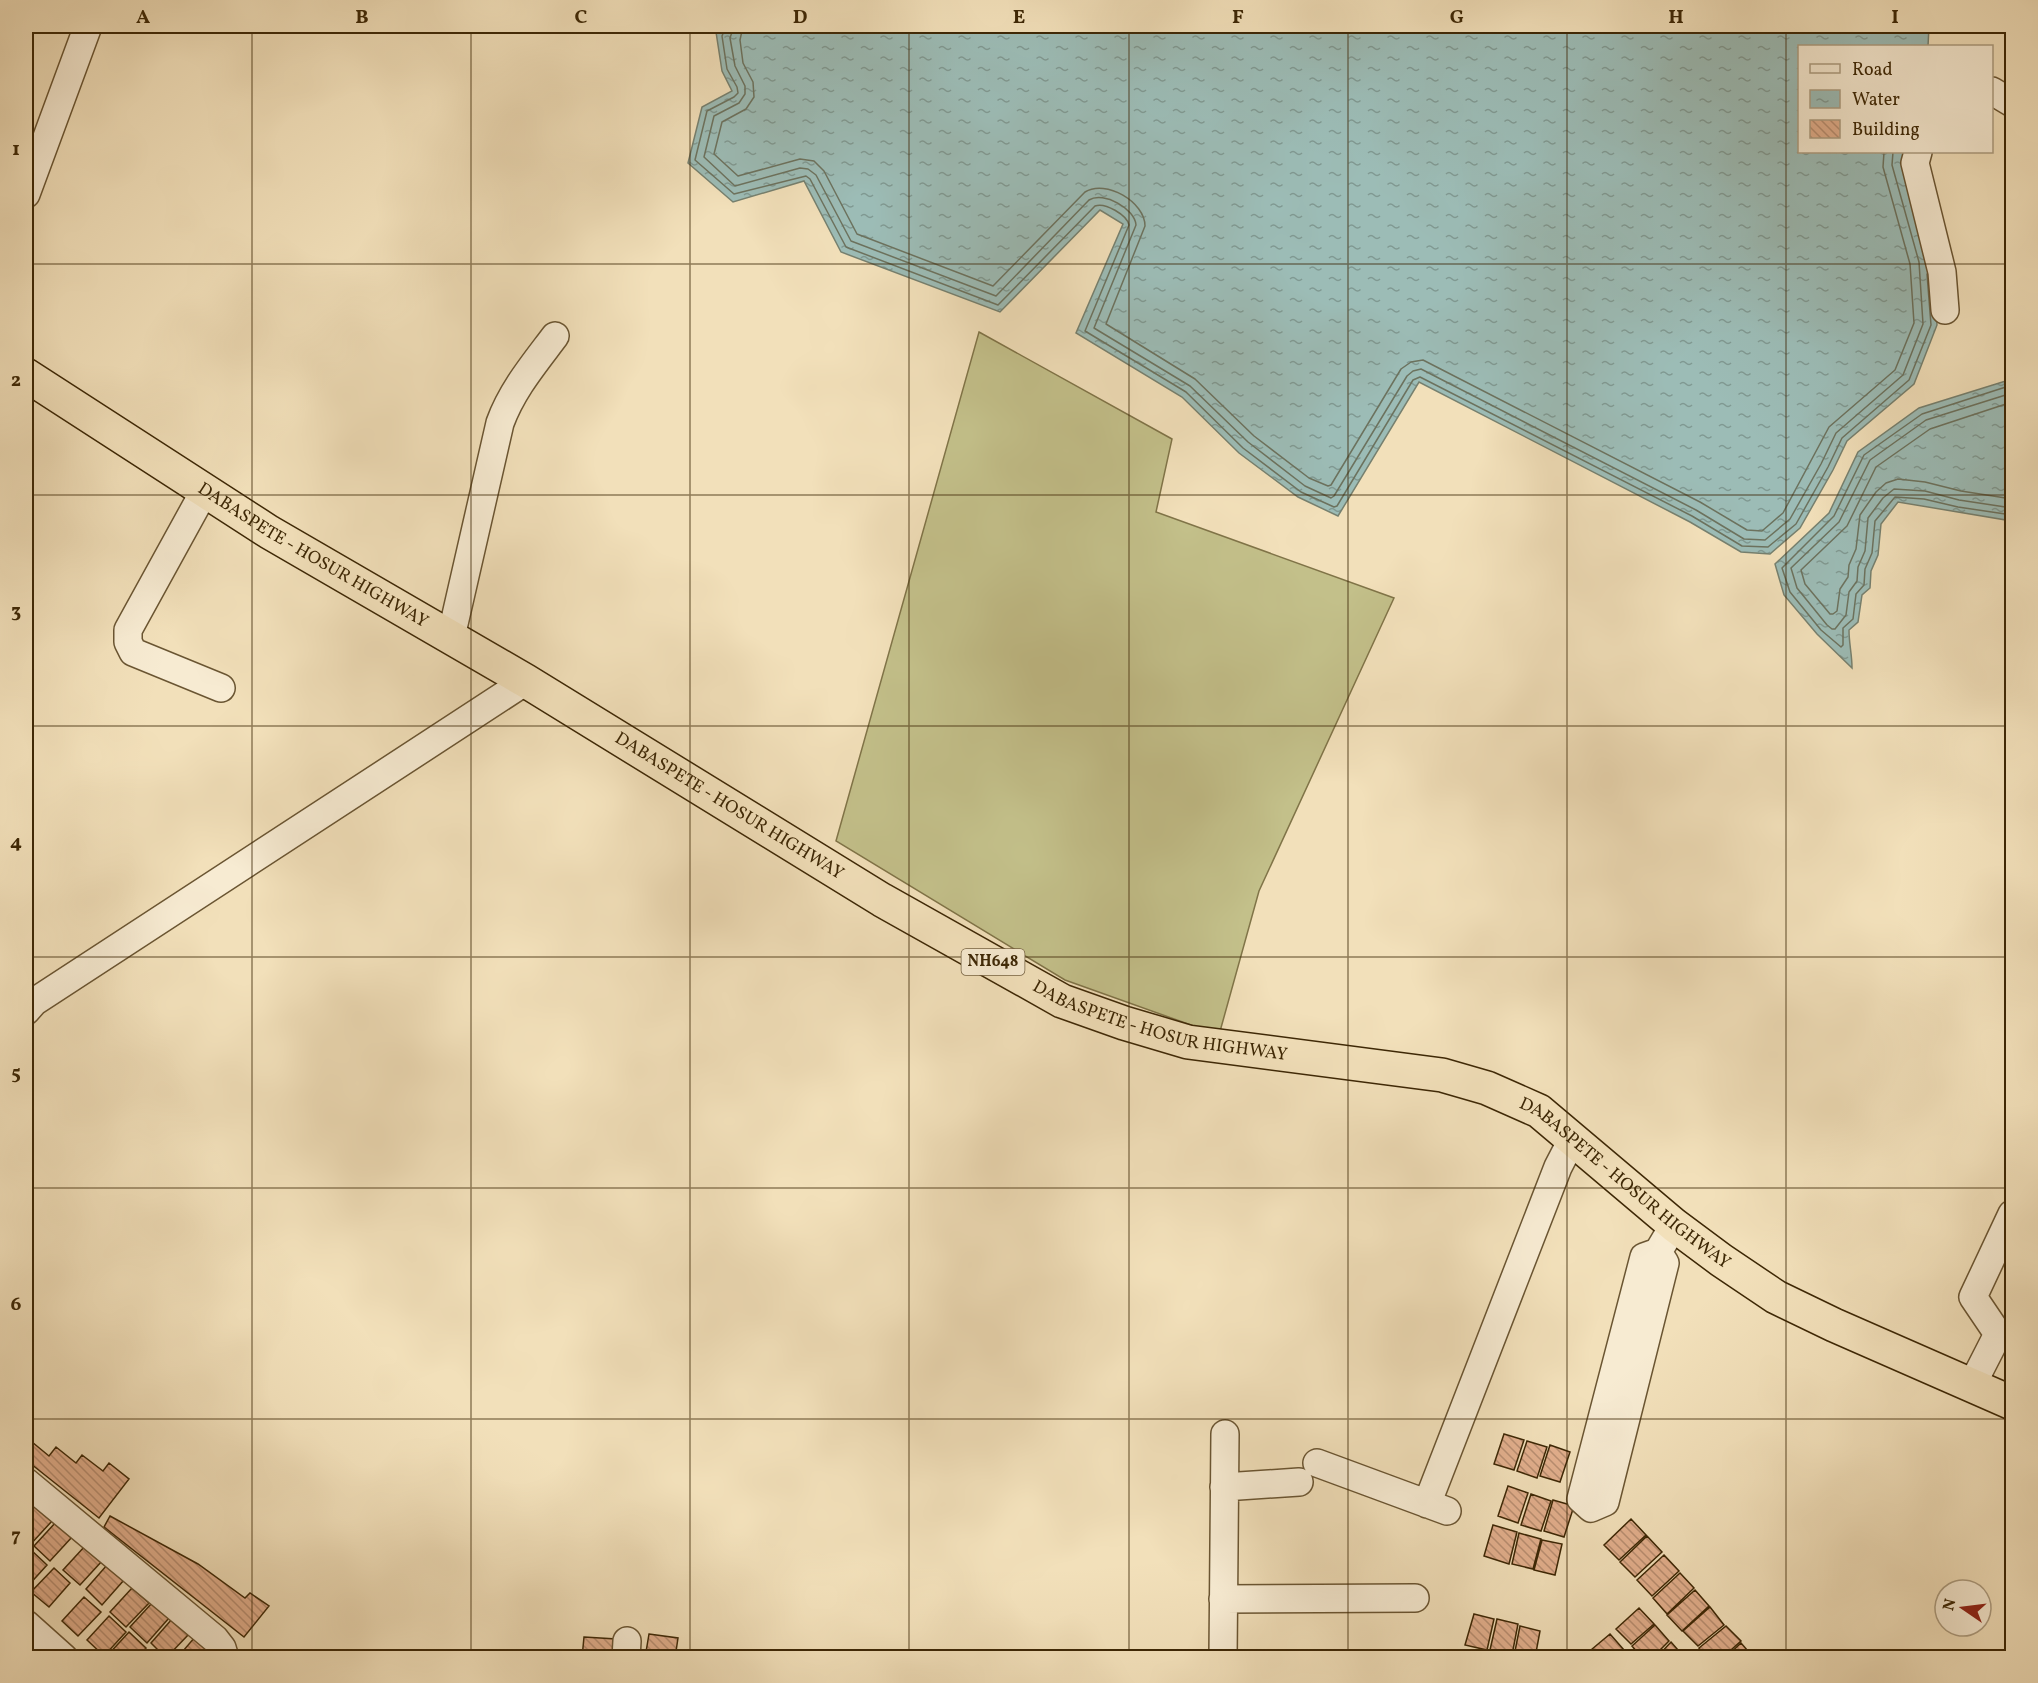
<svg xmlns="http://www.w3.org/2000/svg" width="2038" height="1683" font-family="Vollkorn,serif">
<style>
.grass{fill:#c3c08a;stroke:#807448;stroke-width:1.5}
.water{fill:url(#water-ripples);stroke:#76806f;stroke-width:1.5}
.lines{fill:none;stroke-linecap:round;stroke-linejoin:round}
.shore{stroke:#6c725e;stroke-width:1.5}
.building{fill:url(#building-back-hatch);stroke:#3d2705;stroke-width:1.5}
.minor-casing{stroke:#6a5532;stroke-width:30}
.highway-casing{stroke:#3d2705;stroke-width:36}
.minor{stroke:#f7ebd2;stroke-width:27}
.highway{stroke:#f2e0ba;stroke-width:33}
.grid{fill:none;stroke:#3d2705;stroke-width:1.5;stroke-opacity:0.55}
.labels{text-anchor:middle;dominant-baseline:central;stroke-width:6;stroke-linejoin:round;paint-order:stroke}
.shield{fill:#f7ebd2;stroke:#756242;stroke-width:1.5}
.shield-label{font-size:16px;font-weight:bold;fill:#3d2705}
.street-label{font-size:18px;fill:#3d2705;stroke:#f7ebd2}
.neatline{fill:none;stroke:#3d2705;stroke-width:2}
.grid-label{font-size:20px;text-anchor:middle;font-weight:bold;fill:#3d2705}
</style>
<defs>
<pattern id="water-ripples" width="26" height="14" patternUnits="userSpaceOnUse" patternTransform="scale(1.5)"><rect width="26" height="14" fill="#9cbcb6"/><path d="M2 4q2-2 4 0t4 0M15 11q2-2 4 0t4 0" fill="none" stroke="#809992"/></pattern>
<pattern id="building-back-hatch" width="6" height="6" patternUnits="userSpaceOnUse" patternTransform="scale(1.5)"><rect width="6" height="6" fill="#e2af8d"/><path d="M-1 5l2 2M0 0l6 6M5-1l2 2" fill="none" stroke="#b88e71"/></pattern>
</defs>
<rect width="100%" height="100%" fill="#f2e0ba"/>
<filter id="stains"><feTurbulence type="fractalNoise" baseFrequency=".00333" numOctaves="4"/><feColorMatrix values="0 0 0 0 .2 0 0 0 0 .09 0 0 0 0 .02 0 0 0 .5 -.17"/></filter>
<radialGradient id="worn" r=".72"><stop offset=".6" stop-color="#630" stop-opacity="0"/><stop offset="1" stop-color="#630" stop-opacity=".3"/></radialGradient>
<path class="grass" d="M 979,332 L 1172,439 L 1156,512 L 1394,598 L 1259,891 L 1219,1035 L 1065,980 L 836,841 Z"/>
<path class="water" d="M 723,26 L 1929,26 L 1928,46 L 1800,46 L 1800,152 L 1907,152 L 1932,260 L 1937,325 L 1914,384 L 1847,441 L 1833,470 L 1800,528 L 1770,554 L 1741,552 L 1690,522 L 1419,382 L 1338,516 L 1298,497 L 1239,453 L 1182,397 L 1076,333 L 1123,224 L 1100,210 L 1000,312 L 841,252 L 804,181 L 733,202 L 688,163 L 702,107 L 732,91 L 722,71 L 716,32 Z
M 2012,379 L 2012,521 L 1898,502 L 1881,524 L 1878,555 L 1871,571 L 1870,588 L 1862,595 L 1858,622 L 1849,630 C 1849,644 1852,654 1852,668 L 1817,634 L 1784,595 L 1775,564 L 1829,513 L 1858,452 L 1919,408 Z"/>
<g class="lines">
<path class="shore" d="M 726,26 L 722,36 L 727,69 L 737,87 L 738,93 L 734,97 L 707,111 L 695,160 L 734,194 L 806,176 L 810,179 L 846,247 L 998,305 L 1095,206 C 1105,202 1127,215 1129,225 L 1085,331 L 1186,392 L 1243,448 L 1301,492 L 1334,507 L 1337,506 L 1413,380 L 1420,377 L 1692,516 L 1742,546 L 1768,547 L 1796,524 L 1828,467 L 1842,438 L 1909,380 L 1931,325 L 1927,274
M 734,26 L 730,38 L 735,66 L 745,86 L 745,94 L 739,103 L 714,116 L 704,157 L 735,186 L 800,168 L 808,169 L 816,175 L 851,241 L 996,296 L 1089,200 C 1104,191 1135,209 1136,225 L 1094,328 L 1190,386 L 1248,442 L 1305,486 L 1331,498 L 1334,496 L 1407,376 L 1413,371 L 1421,369 L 1696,510 L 1744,539 L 1765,540 L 1790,519 L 1821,464 L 1836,433 L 1903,375 L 1923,324 L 1919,262 L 1892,165 L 1893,152
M 743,26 L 740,40 L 743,63 L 753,82 L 754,97 L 746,109 L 722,122 L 714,154 L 738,176 L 800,159 L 814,161 L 824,171 L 857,234 L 993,286 L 1085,192 C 1106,179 1145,202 1145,226 L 1106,324 L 1195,379 L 1254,436 L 1309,478 L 1328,486 L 1331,485 L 1401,369 L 1411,362 L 1423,360 L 1700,502 L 1747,530 L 1762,531 L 1783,513 L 1829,427 L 1895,370 L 1914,323 L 1910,264 L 1883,167 L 1884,152
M 2012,385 L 1922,414 L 1864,455 L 1834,516 L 1782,568 L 1790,592 L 1821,630 L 1841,647 L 1843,645 L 1843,628 L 1853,619 L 1856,594 L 1864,585 L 1865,569 L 1872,553 L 1875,521 L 1895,497 L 1924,499 L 1958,507 L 2012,515
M 2012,393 L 1926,420 L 1870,460 L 1839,522 L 1791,568 L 1797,588 L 1827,625 L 1832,629 L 1835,629 L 1846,615 L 1849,592 L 1857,581 L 1858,567 L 1865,551 L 1868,518 L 1883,498 L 1894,489 L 1925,491 L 1959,500 L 2012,508
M 2012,402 L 1930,429 L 1876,467 L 1847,526 L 1801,570 L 1805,584 L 1830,614 L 1833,614 L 1837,611 L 1840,589 L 1848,577 L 1849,565 L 1856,549 L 1860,515 L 1876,492 L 1886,483 L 1898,479 L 1925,482 L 1961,491 L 2012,499"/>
</g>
<path class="building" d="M 1504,1434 L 1524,1440 L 1514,1470 L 1494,1464 Z
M 26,1437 L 49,1456 L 56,1447 L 76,1463 L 82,1455 L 103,1471 L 109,1463 L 129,1479 L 99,1518 L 26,1460 Z
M 1527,1441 L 1547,1447 L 1537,1478 L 1517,1471 Z
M 1550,1445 L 1570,1452 L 1560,1482 L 1540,1476 Z
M 1508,1486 L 1528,1493 L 1518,1523 L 1498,1516 Z
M 1531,1494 L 1551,1501 L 1541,1531 L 1521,1525 Z
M 1553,1500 L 1574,1506 L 1564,1537 L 1544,1531 Z
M 35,1506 L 52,1521 L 30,1545 L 26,1541 L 26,1516 Z
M 110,1516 L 198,1564 L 245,1598 L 250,1593 L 269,1606 L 244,1637 L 104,1527 Z
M 1631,1519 L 1646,1535 L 1619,1560 L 1604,1545 Z
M 56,1522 L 72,1537 L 50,1561 L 34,1546 Z
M 1493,1525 L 1517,1532 L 1509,1564 L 1484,1556 Z
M 1519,1533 L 1541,1539 L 1533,1569 L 1512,1564 Z
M 1647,1536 L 1662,1552 L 1635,1577 L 1620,1562 Z
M 1542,1540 L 1562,1544 L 1555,1575 L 1534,1570 Z
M 85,1546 L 102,1561 L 80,1585 L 63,1570 Z
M 30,1549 L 47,1565 L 26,1588 L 26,1554 Z
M 1664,1555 L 1679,1571 L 1652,1596 L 1637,1580 Z
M 107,1565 L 124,1580 L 102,1605 L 86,1589 Z
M 54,1568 L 70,1583 L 49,1607 L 31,1592 Z
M 1680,1573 L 1694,1588 L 1667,1614 L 1653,1598 Z
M 132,1588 L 149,1603 L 126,1627 L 110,1612 Z
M 1695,1590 L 1709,1606 L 1682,1631 L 1667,1615 Z
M 84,1597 L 101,1612 L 78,1636 L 62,1621 Z
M 152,1603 L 169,1618 L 147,1643 L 130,1627 Z
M 1710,1607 L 1724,1625 L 1698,1646 L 1683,1631 Z
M 1639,1608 L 1654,1624 L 1631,1644 L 1616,1629 Z
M 1474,1614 L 1494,1619 L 1487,1650 L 1465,1645 Z
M 109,1616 L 126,1632 L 104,1656 L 87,1640 Z
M 172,1619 L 189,1634 L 166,1658 L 151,1643 Z
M 1497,1619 L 1518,1624 L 1512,1655 L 1490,1650 Z
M 1655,1625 L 1669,1641 L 1652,1658 L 1642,1658 L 1632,1646 Z
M 1520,1626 L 1540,1631 L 1535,1658 L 1514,1656 Z
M 1726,1626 L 1741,1641 L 1722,1658 L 1707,1658 L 1699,1648 Z
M 129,1632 L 146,1648 L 137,1658 L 108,1658 L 107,1656 Z
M 649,1634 L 678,1638 L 675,1658 L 645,1658 Z
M 1610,1634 L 1624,1650 L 1616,1658 L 1588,1658 L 1585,1655 Z
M 195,1637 L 212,1653 L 207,1658 L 177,1658 Z
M 584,1637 L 616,1639 L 614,1658 L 582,1658 Z
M 1671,1642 L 1685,1658 L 1656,1658 Z
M 1741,1643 L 1754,1658 L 1725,1658 Z
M 147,1651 L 154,1658 L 142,1658 Z
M 1625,1651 L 1631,1658 L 1618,1658 Z"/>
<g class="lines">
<g class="minor-casing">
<path id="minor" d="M 1992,91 L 2012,103
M 1918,152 L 1915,163 L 1942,272 L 1945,310
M 26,194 L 88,26
M 205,490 L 128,630 L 128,642 L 133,652 L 221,688
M 451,637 L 500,423 C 512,390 534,364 555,336
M 26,1011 L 34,1002 L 526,681
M 1658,1252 L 1665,1263 L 1605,1502 L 1591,1508 L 1581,1499 L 1644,1257 L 1658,1252 L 1674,1225
M 1972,1385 L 1998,1334 L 1973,1297 L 2012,1214
M 1317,1463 L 1447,1511
M 26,1482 L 215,1639 L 222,1648 L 225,1658
M 1224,1487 L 1299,1482
M 1427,1504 L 1558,1167 L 1572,1140
M 1223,1599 L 1415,1598
M 26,1624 L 64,1658
M 626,1658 L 627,1641
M 1223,1658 L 1225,1434"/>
</g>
<g class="highway-casing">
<g id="highway">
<path id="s1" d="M 26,375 L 269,532 L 526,681 L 882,900 L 1062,1001 L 1124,1023 L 1188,1042 L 1442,1075 L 1487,1088 L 1539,1111 L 1674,1225 L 1721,1260 L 1776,1297 L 1834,1325 L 2012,1403"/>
</g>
</g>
<use href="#minor" class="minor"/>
<use href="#highway" class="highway"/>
</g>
<path class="grid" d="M 252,26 L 252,1658M 471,26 L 471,1658M 690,26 L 690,1658M 909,26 L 909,1658M 1129,26 L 1129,1658M 1348,26 L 1348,1658M 1567,26 L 1567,1658M 1786,26 L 1786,1658M 26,264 L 2012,264M 26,495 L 2012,495M 26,726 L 2012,726M 26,957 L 2012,957M 26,1188 L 2012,1188M 26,1419 L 2012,1419"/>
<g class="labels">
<rect class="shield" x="961.5" y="949" width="63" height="26" rx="4.5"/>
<g class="shield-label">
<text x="993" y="962">NH648</text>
</g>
<g class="street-label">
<text stroke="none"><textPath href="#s1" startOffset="339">DABASPETE - HOSUR HIGHWAY</textPath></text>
<text stroke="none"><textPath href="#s1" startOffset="825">DABASPETE - HOSUR HIGHWAY</textPath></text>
<text stroke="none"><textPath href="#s1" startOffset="1311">DABASPETE - HOSUR HIGHWAY</textPath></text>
<text stroke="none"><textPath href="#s1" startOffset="1815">DABASPETE - HOSUR HIGHWAY</textPath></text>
</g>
</g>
<rect width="2038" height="1683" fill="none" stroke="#f2e0ba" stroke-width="66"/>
<rect x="1798" y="45" width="195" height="108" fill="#f7ebd2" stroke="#ad9d80" stroke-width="1.5"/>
<rect x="1810" y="64" width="30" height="9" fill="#f7ebd2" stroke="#ad9d80" stroke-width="1.5"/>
<text x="1852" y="75" font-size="18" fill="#3d2705">Road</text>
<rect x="1810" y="90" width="30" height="18" fill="url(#water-ripples)" stroke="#ad9d80" stroke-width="1.5"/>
<text x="1852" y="105" font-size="18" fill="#3d2705">Water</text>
<rect x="1810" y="120" width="30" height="18" fill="url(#building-back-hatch)" stroke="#ad9d80" stroke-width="1.5"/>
<text x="1852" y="135" font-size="18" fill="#3d2705">Building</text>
<g transform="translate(1963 1608) rotate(284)"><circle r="28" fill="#f7ebd2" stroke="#ad9d80" stroke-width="1.5"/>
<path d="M0-4.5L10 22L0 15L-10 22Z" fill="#8f2418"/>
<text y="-9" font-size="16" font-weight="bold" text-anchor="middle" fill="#3d2705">N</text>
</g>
<rect x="33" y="33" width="1972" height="1617" class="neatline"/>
<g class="grid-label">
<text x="143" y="23">A</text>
<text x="362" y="23">B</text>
<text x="581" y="23">C</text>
<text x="800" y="23">D</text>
<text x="1019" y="23">E</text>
<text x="1238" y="23">F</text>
<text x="1457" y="23">G</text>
<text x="1676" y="23">H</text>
<text x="1895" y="23">I</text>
<text x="16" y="155">1</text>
<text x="16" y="386">2</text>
<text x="16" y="617">3</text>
<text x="16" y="848">4</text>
<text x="16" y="1079">5</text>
<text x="16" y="1310">6</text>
<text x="16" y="1541">7</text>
</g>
<rect width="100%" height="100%" filter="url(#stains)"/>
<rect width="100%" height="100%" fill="url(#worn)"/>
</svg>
